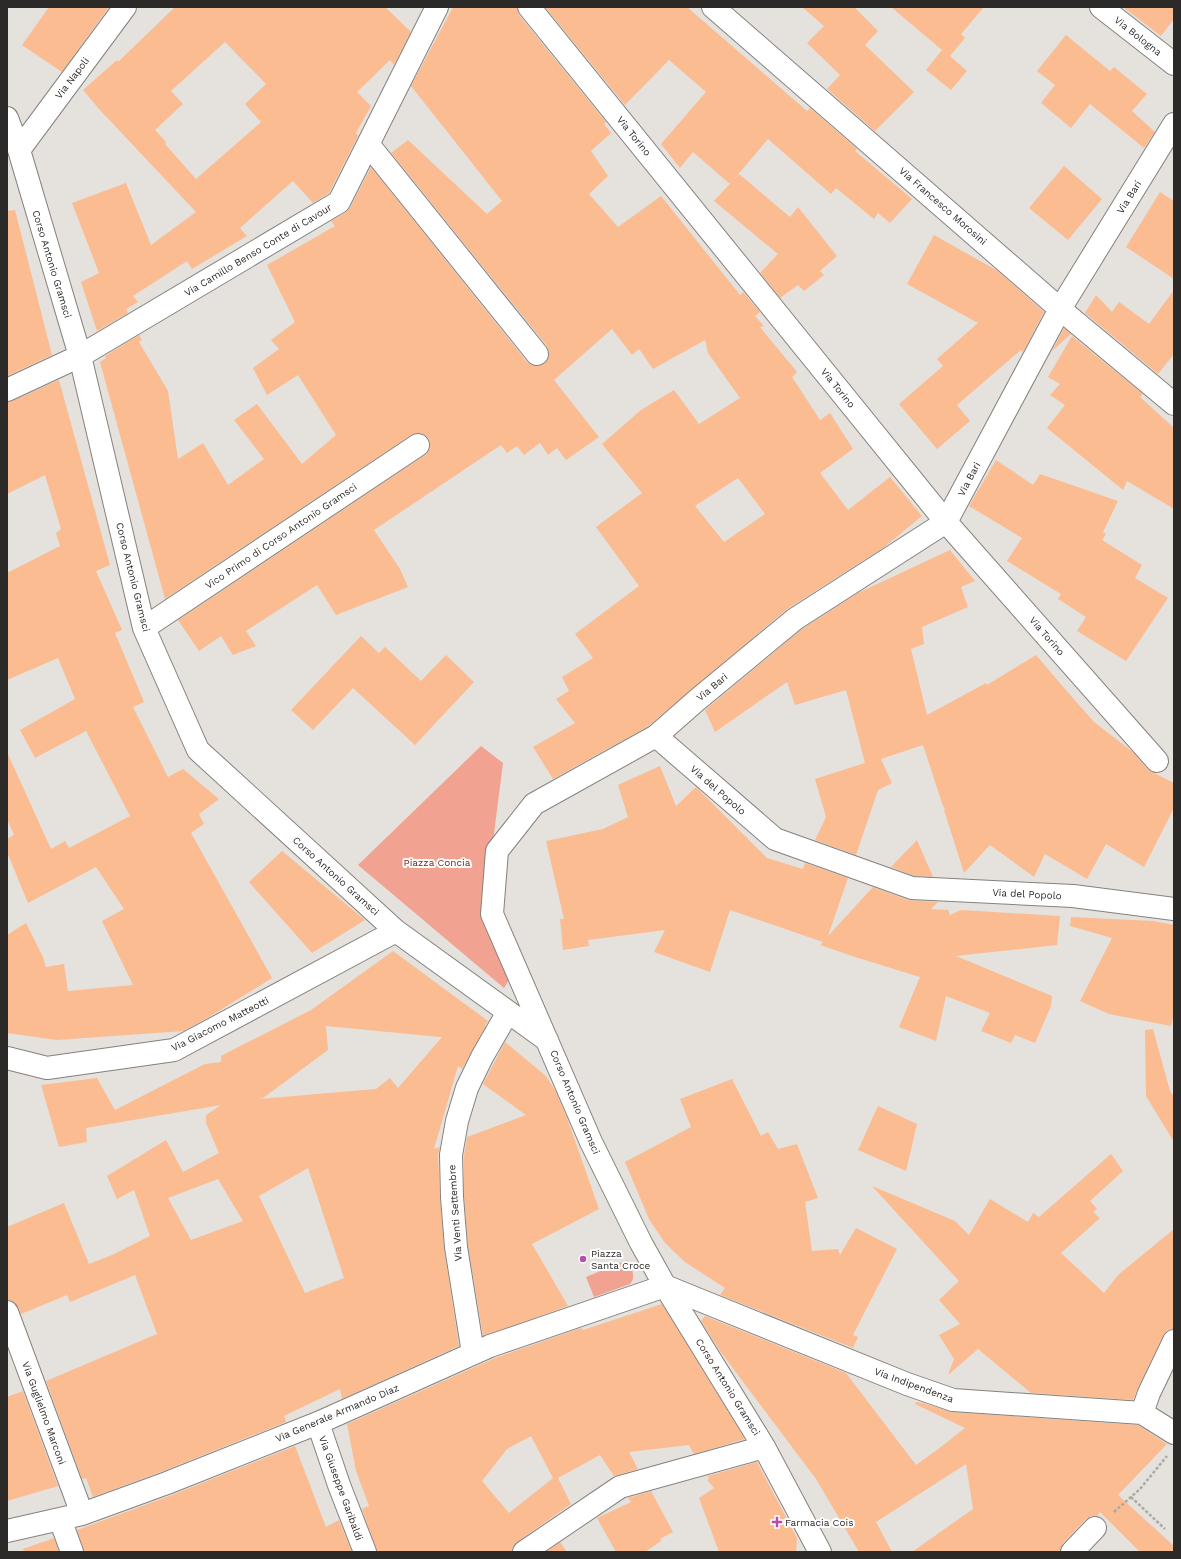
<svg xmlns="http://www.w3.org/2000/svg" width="1181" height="1559" font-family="'Work Sans',sans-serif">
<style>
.green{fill:#f1a290}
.building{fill:#fbbc92;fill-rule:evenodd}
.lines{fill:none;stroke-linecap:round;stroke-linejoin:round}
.minor-casing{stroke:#85827e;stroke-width:24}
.path{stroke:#aca9a5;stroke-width:2.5;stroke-dasharray:3 2;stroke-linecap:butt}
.minor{stroke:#fff;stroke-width:22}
.poi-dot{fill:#b84dae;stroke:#fff;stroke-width:1.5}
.labels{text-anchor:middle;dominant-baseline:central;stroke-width:4;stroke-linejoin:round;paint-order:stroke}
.street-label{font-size:10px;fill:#2b2a28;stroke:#fff}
.park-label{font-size:10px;fill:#701f0e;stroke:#fff}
.poi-label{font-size:10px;fill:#2b2a28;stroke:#fff;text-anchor:start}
</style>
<rect width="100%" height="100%" fill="#e5e1dd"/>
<path class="green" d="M 481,746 L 503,763 L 483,919 L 512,975 L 504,988 L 358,865 Z
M 627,1260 C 631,1268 637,1276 630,1284 L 594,1297 L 586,1277 Z"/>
<path class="building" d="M 49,7 L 109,7 L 62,72 L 22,45 Z
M 175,7 L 385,7 L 411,32 L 394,65 L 390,60 L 357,92 L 371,106 L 356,133 L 358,136 L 329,193 L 313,203 L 293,181 L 240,228 L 247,236 L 192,269 L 187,261 L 133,296 L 138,302 L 126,309 L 128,313 L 97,331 L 81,282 L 99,273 L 72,203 L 126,183 L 151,245 L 196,212 L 99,109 L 83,90 L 117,60 L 118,62 ZM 225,42 L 266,84 L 245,104 L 261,122 L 196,179 L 165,144 L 166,142 L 155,130 L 183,104 L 171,91 Z
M 453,7 L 517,7 L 519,15 L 606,122 L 604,124 L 611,133 L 591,151 L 608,176 L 589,194 L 618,227 L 661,196 L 740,295 L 743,292 L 760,312 L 755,316 L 764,326 L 760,327 L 797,372 L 792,377 L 820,420 L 830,413 L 853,449 L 820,473 L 848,510 L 890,477 L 922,516 L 883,548 L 787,609 L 647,727 L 553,779 L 533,747 L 575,723 L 556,699 L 569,691 L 562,677 L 593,658 L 575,634 L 639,586 L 596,527 L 642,493 L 602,444 L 641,410 L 674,390 L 699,424 L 740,398 L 708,353 L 705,340 L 653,369 L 639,349 L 632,355 L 612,329 L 554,380 L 599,437 L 566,460 L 557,448 L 548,455 L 540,443 L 524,455 L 517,446 L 507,453 L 501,445 L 374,530 L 400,569 L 408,587 L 336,615 L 317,585 L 246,631 L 256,646 L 233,655 L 221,636 L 199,651 L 178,620 L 425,455 L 429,450 L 430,444 L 429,438 L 423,434 L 417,433 L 411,435 L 165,599 L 100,362 L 106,358 L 105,356 L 139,335 L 142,340 L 139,342 L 168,391 L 178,459 L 203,443 L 228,485 L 264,459 L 234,420 L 257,404 L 302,464 L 336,435 L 298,375 L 267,395 L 253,368 L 279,349 L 271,340 L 295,322 L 267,265 L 335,226 L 331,221 L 345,213 L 350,208 L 371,167 L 527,362 L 532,365 L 539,366 L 545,363 L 548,359 L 549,352 L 547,346 L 391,153 L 408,140 L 487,214 L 502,201 L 411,86 ZM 738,478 L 765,514 L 724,542 L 695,506 Z
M 545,7 L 687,7 L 807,111 L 810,108 L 857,149 L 855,151 L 912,199 L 890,223 L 878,213 L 874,219 L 836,188 L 831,194 L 768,139 L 730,184 L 693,152 L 680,168 L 661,144 L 706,92 L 669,60 L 625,105 Z
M 802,7 L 854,7 L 878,31 L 865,45 L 914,92 L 875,131 L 827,89 L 840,75 L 807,43 L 824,26 Z
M 891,7 L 984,7 L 961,34 L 965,38 L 950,56 L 967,71 L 951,90 L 926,70 L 942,50 Z
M 1123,7 L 1174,7 L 1174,19 L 1161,36 Z
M 1066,35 L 1110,71 L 1114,67 L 1147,94 L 1132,111 L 1155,132 L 1144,148 L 1090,104 L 1071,128 L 1041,103 L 1055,85 L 1037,71 Z
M 1064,166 L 1102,199 L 1068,240 L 1029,208 Z
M 739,174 L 790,217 L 798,207 L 837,256 L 820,271 L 824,275 L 804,291 L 798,285 L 780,298 L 760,273 L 778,254 L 714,201 Z
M 1160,192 L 1174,201 L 1174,279 L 1126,247 Z
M 15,210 L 52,355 L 7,376 L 7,211 Z
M 934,235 L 998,271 L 1044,312 L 1023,352 L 1021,350 L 957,405 L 970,421 L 937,449 L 899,404 L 943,366 L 937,359 L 978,323 L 907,284 Z
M 1174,290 L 1174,354 L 1158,374 L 1085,313 L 1096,295 L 1112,312 L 1119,302 L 1149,324 Z
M 1064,328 L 1071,334 L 1052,351 Z
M 1072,336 L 1143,394 L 1140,397 L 1174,428 L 1174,509 L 1127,481 L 1123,490 L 1047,428 L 1065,405 L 1050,395 L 1060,384 L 1048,377 Z
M 59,380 L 110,565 L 96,571 L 122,630 L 115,633 L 144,702 L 133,707 L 168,777 L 183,769 L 219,799 L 199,814 L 204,824 L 191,833 L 272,978 L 209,1017 L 184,1031 L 57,1040 L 7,1033 L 7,935 L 26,923 L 43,957 L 46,967 L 64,964 L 68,991 L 133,985 L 102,921 L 124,909 L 96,867 L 28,903 L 7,852 L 7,839 L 14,835 L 7,819 L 7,752 L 51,849 L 65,841 L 69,848 L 130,816 L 86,731 L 35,758 L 20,730 L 75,699 L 58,658 L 7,680 L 7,573 L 60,546 L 56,533 L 61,529 L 45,475 L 7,494 L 7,402 L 12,401 Z
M 996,460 L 1033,485 L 1040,474 L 1118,501 L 1103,532 L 1106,534 L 1102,540 L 1142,565 L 1135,578 L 1168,598 L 1126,661 L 1077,631 L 1086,617 L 1058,599 L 1061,594 L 1007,561 L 1022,538 L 969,506 Z
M 950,550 L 975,581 L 961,587 L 968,607 L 922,627 L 924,644 L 911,649 L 927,715 L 986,683 L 987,685 L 1036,655 L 1065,689 L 1094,722 L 1134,753 L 1148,770 L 1174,783 L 1174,808 L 1144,867 L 1106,844 L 1087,879 L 1045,854 L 1034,877 L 990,845 L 964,873 L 944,810 L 945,809 L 943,806 L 923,745 L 881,759 L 892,783 L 878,790 L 856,855 L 815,840 L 826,817 L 815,779 L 865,763 L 846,690 L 795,705 L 787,682 L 715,732 L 705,710 L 802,629 L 858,593 Z
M 361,636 L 379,653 L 385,647 L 421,681 L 446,655 L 474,682 L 415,745 L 353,688 L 313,730 L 291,710 Z
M 660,766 L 676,806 L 696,787 L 767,858 L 803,869 L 805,863 L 848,878 L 828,936 L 873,887 L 908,900 L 938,902 L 931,909 L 948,910 L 950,915 L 961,910 L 1060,916 L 1057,945 L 956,956 L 1052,996 L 1051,1006 L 1035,1043 L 1015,1035 L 1011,1043 L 981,1031 L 990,1013 L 946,996 L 936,1041 L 899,1027 L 920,977 L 855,957 L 820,945 L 823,942 L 730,910 L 710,972 L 654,952 L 665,930 L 588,940 L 589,946 L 563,950 L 560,919 L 564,919 L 546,841 L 603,829 L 628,817 L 618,785 Z
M 917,840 L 933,877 L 914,876 L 891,867 Z
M 282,851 L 365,920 L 312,953 L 249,882 Z
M 1071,917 L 1153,921 L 1174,925 L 1174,1014 L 1171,1026 L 1109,1014 L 1080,1001 L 1112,938 L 1070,926 Z
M 393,951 L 488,1021 L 485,1025 L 486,1026 L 462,1069 L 458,1066 L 434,1149 L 440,1147 L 438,1155 L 440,1197 L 444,1248 L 459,1346 L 342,1399 L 340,1389 L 284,1416 L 286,1422 L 163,1471 L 93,1497 L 86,1478 L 82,1479 L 46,1381 L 157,1334 L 135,1275 L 70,1302 L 67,1295 L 21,1314 L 15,1303 L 7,1300 L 7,1227 L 64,1203 L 89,1264 L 112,1255 L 150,1236 L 134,1190 L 117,1199 L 107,1176 L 166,1140 L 183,1172 L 219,1153 L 206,1123 L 206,1115 L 221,1105 L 86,1128 L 87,1142 L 59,1147 L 41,1085 L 97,1078 L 115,1110 L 205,1064 L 221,1062 L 221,1056 L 311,1010 ZM 326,1026 L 440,1037 L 442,1037 L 398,1088 L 390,1078 L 376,1089 L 259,1099 L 263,1098 L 328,1050 ZM 308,1168 L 344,1278 L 305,1293 L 259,1196 ZM 218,1179 L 243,1221 L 191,1240 L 168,1198 Z
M 1153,1029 L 1170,1091 L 1174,1097 L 1174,1142 L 1146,1096 L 1145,1030 Z
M 505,1042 L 546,1076 L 556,1092 L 567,1118 L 599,1209 L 532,1244 L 568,1306 L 483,1336 L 468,1246 L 464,1196 L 464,1156 L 467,1137 L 526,1115 L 483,1084 Z
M 732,1079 L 761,1136 L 768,1132 L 778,1149 L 797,1144 L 818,1198 L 805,1202 L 812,1251 L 838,1249 L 840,1255 L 856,1228 L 897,1249 L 853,1335 L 858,1337 L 853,1348 L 720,1295 L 725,1288 L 685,1262 L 665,1243 L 649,1219 L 625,1162 L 691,1127 L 680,1099 Z
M 878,1106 L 917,1124 L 906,1171 L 858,1150 Z
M 1111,1154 L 1123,1171 L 1090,1201 L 1097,1209 L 1093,1212 L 1100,1218 L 1061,1253 L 1104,1293 L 1118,1275 L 1174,1229 L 1174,1329 L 1167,1330 L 1163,1336 L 1138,1388 L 1133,1400 L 1031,1393 L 978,1349 L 948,1375 L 954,1359 L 939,1335 L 960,1324 L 939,1300 L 959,1281 L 872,1186 L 955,1221 L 969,1235 L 990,1199 L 1028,1222 L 1033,1213 L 1039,1217 Z
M 662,1304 L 745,1439 L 694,1454 L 689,1445 L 629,1452 L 638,1469 L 614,1476 L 600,1455 L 558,1478 L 571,1504 L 517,1542 L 513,1546 L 512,1552 L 377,1552 L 362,1509 L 369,1506 L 356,1471 L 347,1424 L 495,1358 L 581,1328 L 583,1330 ZM 531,1436 L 553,1478 L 509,1513 L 482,1481 L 507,1449 Z
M 705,1316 L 846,1373 L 916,1465 L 937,1450 L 965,1428 L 915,1404 L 916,1402 L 923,1403 L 952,1412 L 1138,1425 L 1167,1444 L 1118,1495 L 1174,1546 L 1174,1552 L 1140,1552 L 1100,1512 L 1097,1516 L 1091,1516 L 1086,1519 L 1063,1543 L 1060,1552 L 912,1552 L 973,1509 L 966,1464 L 876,1522 L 892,1552 L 859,1552 L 816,1479 L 720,1351 L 701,1321 Z
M 23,1391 L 58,1486 L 7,1501 L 7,1397 Z
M 295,1446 L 326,1527 L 339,1520 L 352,1552 L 84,1552 L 77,1530 L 172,1495 Z
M 757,1462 L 797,1538 L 796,1552 L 719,1552 L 699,1498 L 714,1488 L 707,1480 L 709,1479 L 708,1476 Z
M 651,1491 L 673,1532 L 660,1539 L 661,1541 L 645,1552 L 616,1552 L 597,1518 L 631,1502 L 628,1498 Z
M 54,1538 L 59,1552 L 24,1552 L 23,1549 Z
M 560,1542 L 567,1552 L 546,1552 Z"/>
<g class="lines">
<g class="minor-casing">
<path id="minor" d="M 529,7 L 946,522 L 1157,761
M 713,7 L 1060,309 L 1174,404
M 1101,7 L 1174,64
M 7,118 L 19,150 L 80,356 L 144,628 L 198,750 L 396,931 L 547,1040
M 368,144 L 537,354
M 19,150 L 125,7
M 7,390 L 80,356 L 339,202 L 437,7
M 144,628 L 418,445
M 656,736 L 775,839 L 912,888 L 1073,896 L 1174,909
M 7,1058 L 47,1068 L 174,1050 L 396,931
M 665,1286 L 907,1384 L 953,1400 L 1142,1413 L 1174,1433
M 7,1312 L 82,1514
M 473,1353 L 456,1247 L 452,1197 L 451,1155 L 457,1121 L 467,1088 L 482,1057 L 508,1012
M 1142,1413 L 1149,1393 L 1174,1341
M 318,1423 L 339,1485 L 365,1552
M 60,1519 L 72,1552
M 7,1531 L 82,1514 L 167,1483 L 318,1423 L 490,1346 L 665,1286
M 524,1552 L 620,1487 L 764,1447
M 820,1552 L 764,1447 L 665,1286 L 641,1243 L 591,1142 L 492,914 L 497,851 L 534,804 L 656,736 L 697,700 L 795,619 L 946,522 L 1060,309 L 1174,124
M 1072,1552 L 1095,1528"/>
</g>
<path class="path" d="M 1131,1497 L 1165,1529
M 1114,1512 L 1140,1489 L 1167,1456"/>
<use href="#minor" class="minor"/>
</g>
<g class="poi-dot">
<circle cx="583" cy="1259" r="4"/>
<path d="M775 1516h4v4h4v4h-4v4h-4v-4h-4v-4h4z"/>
</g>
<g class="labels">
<g class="street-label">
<text transform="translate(1138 36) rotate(38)">Via Bologna</text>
<text transform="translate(72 78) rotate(-53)">Via Napoli</text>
<text transform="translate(634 136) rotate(51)">Via Torino</text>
<text transform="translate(1129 197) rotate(-58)">Via Bari</text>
<text transform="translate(943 206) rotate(41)">Via Francesco Morosini</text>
<text transform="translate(258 250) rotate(-31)">Via Camillo Benso Conte di Cavour</text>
<text transform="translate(52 264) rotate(73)">Corso Antonio Gramsci</text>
<text transform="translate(838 388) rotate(51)">Via Torino</text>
<text transform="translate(969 479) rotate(-62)">Via Bari</text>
<text transform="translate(281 536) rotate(-34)">Vico Primo di Corso Antonio Gramsci</text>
<text transform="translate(133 577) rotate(76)">Corso Antonio Gramsci</text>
<text transform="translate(1047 636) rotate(49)">Via Torino</text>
<text transform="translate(712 687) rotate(-40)">Via Bari</text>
<text transform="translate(718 790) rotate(41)">Via del Popolo</text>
<text transform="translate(336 876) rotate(42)">Corso Antonio Gramsci</text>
<text transform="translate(1027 894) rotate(3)">Via del Popolo</text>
<text transform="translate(220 1024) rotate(-27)">Via Giacomo Matteotti</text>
<text transform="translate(575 1102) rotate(67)">Corso Antonio Gramsci</text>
<text transform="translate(455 1213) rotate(-94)">Via Venti Settembre</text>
<text transform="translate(914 1385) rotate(20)">Via Indipendenza</text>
<text transform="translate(728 1387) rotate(58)">Corso Antonio Gramsci</text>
<text transform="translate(44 1413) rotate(70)">Via Guglielmo Marconi</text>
<text transform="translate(337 1413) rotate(-23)">Via Generale Armando Diaz</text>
<text transform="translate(341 1488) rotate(70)">Via Giuseppe Garibaldi</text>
</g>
<g class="park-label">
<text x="437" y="862">Piazza Concia</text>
</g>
<g class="poi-label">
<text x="591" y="1253">Piazza<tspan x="591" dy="12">Santa Croce</tspan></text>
<text x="785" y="1522">Farmacia Cois</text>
</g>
</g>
<rect width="1181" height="1559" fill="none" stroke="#2b2a28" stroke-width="16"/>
</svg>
